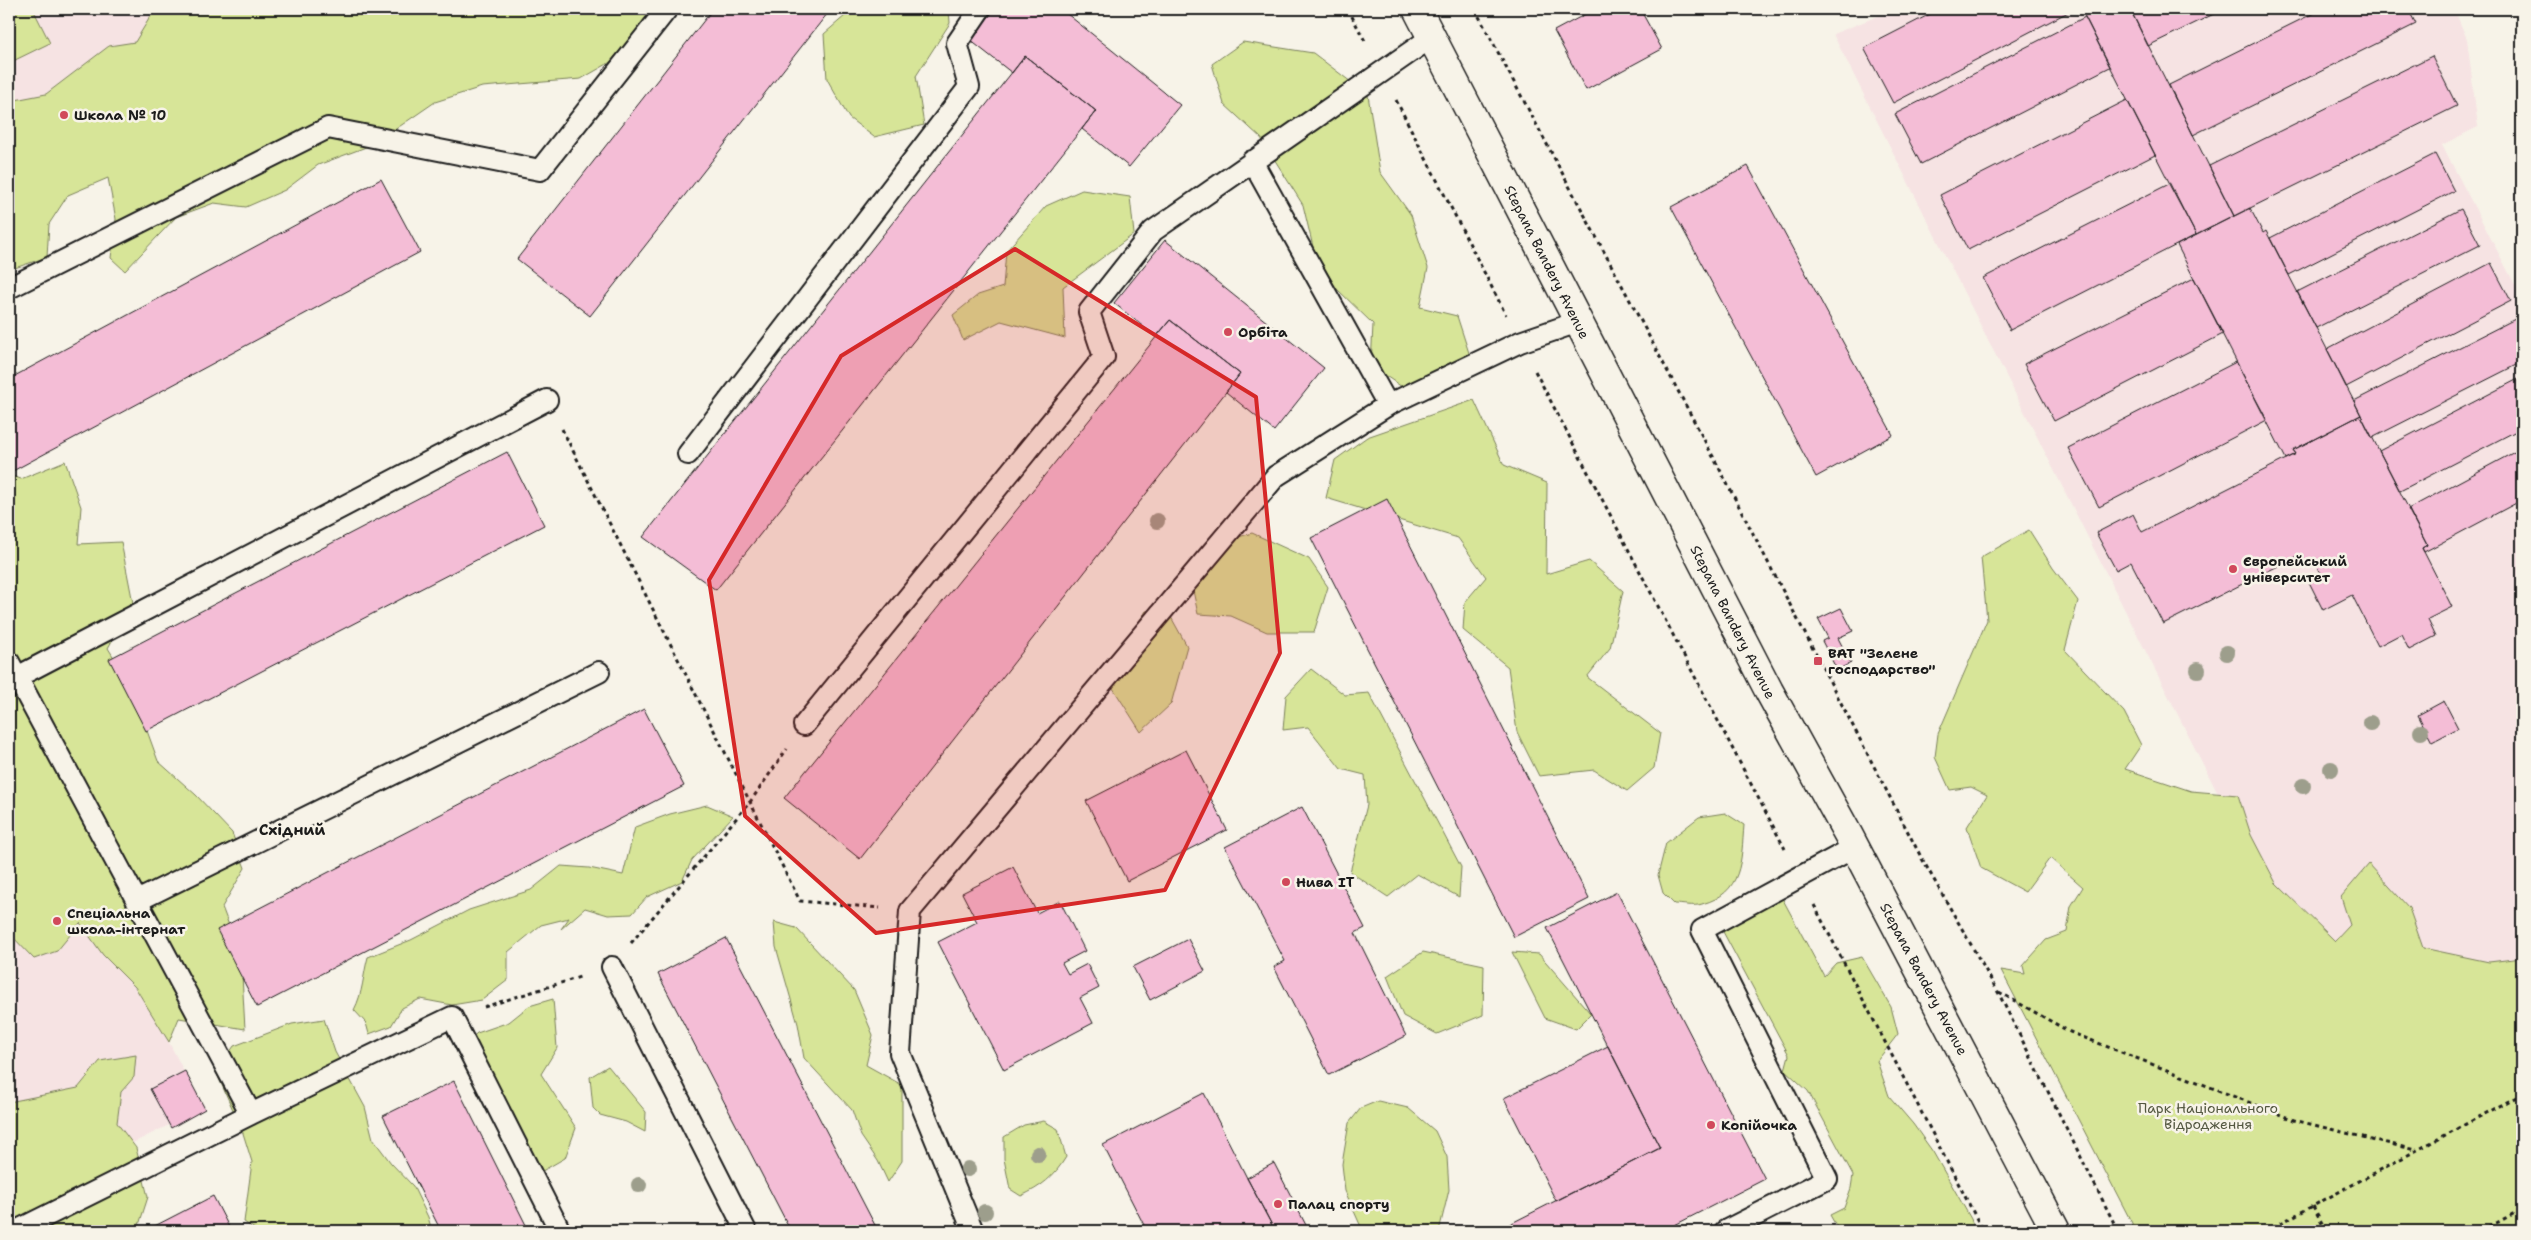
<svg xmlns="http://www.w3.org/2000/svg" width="2531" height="1240" font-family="'Shantell Sans',sans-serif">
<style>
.built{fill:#f6e3e3}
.green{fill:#d7e598;stroke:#7a805a}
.building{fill:#f4bdd6;stroke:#1c1c1c}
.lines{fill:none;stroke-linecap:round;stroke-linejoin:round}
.service-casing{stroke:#1c1c1c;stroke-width:24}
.primary-casing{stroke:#1c1c1c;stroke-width:31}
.path{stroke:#1c1c1c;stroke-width:3;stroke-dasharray:4 4;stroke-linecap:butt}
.service{stroke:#f7f3e8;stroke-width:20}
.primary{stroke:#f7f3e8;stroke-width:28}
.tree{fill:#9d9e8c}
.marked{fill:#d62828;fill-opacity:0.2;stroke:#d62828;stroke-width:4;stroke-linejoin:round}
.poi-dot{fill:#d1495b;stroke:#f7f3e8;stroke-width:2}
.labels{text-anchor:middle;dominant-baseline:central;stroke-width:5;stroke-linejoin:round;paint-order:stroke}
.poi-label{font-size:14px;font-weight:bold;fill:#1c1c1c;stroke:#f7f3e8;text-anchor:start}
.street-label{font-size:14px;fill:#1c1c1c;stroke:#f7f3e8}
.park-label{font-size:14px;fill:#545841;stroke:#f7f3e8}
.quarter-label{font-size:16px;font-weight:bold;fill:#1c1c1c;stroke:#f7f3e8}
</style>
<rect width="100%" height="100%" fill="#f7f3e8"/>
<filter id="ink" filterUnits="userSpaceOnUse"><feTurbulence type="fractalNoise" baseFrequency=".02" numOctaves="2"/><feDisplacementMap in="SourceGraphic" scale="10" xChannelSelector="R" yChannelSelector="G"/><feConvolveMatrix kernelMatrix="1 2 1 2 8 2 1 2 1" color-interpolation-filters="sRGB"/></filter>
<g filter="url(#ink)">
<path class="built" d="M 9,9 L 203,9 L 9,172 Z
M 1896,9 L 2454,9 L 2467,39 L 2478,127 L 2442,145 L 2522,298 L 2522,1013 L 2366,1086 L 1833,34 Z
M 9,734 L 203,1108 L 9,1205 Z"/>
<path class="green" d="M 9,9 L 33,9 L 50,43 L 9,63 Z
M 155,9 L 688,9 L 658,10 L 609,63 L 581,79 L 482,87 L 435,102 L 374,144 L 318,165 L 285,190 L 246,207 L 214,203 L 176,217 L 125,271 L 111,258 L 116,219 L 108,178 L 68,195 L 49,224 L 47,257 L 9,270 L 9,111 L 15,100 L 46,94 L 109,46 L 135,42 Z
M 853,9 L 949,9 L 950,23 L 916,76 L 924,125 L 874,137 L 849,118 L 827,79 L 824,34 Z
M 1243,42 L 1313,53 L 1368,95 L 1380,172 L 1411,215 L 1428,268 L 1420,307 L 1457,316 L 1469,353 L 1446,379 L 1411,393 L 1371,366 L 1373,324 L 1337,289 L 1314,251 L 1303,205 L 1261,138 L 1224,104 L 1212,64 Z
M 1082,190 L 1130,197 L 1134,234 L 1063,287 L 1065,338 L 1001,321 L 963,340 L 953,315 L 978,295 L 1003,287 L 1006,251 L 1046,206 Z
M 1474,400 L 1504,465 L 1547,483 L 1546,574 L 1589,561 L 1623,591 L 1610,648 L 1587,677 L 1660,733 L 1654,768 L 1627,791 L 1594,770 L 1539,776 L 1517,732 L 1508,667 L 1463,630 L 1465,602 L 1486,577 L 1458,538 L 1326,498 L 1335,460 L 1367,437 Z
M 65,461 L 81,507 L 78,544 L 121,542 L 133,603 L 108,648 L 130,684 L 158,761 L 196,795 L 232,833 L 245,868 L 222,907 L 241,957 L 245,1029 L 179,1018 L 169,1042 L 135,987 L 103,955 L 80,923 L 57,951 L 34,959 L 9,933 L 9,475 L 21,479 Z
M 2029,530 L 2053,568 L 2078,601 L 2065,650 L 2124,712 L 2141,745 L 2125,769 L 2191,791 L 2238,795 L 2251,835 L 2276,883 L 2335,941 L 2350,925 L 2341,897 L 2369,864 L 2409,908 L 2423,948 L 2489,962 L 2522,958 L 2522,1231 L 2136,1231 L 2001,970 L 2025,974 L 2023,966 L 2046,940 L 2067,932 L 2071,906 L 2083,887 L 2050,858 L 2025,892 L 1981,868 L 1967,827 L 1987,795 L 1971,787 L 1950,790 L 1935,757 L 1938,734 L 1987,620 L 1981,557 Z
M 1252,533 L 1309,559 L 1328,587 L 1314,632 L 1267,632 L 1231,616 L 1198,614 L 1189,572 L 1209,546 Z
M 1166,608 L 1187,646 L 1171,704 L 1141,732 L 1104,674 L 1146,611 Z
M 1311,669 L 1345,695 L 1369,693 L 1461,867 L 1459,897 L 1417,874 L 1388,897 L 1350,872 L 1367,805 L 1365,775 L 1341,769 L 1308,727 L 1283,730 L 1286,696 Z
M 707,805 L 733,816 L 692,860 L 682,881 L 647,897 L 632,914 L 608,915 L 585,908 L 561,929 L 569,918 L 541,925 L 508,952 L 508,980 L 482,1000 L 452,1005 L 420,999 L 402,1008 L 391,1026 L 369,1034 L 366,1023 L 354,1010 C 363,993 363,975 368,957 L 411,940 L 469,910 L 531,890 L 561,866 L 589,868 L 623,875 L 635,827 L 670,814 Z
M 1725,813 L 1744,825 C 1741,861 1743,893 1702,904 C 1694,907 1682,904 1674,904 L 1663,893 L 1658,875 L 1666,843 L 1699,817 Z
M 1781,896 L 1824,976 L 1836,963 L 1862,957 L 1891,1007 L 1898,1034 L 1877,1061 L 1889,1096 L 1913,1124 L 1933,1152 L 1971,1219 L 1975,1231 L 1839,1231 L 1830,1215 L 1844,1208 L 1851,1188 L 1853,1175 L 1808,1091 L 1785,1070 L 1789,1055 L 1721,928 Z
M 774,922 L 796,928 L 854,990 L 873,1035 L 866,1065 L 902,1085 L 902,1161 L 888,1182 L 878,1161 L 861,1136 L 852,1110 L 804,1058 L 798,1024 L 776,947 Z
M 1423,952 L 1484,965 L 1483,1015 L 1437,1034 L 1403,1016 L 1387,976 Z
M 1512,952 L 1539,954 L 1591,1014 L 1576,1029 L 1545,1018 Z
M 553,999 L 557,1048 L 541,1074 L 576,1128 L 565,1158 L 537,1174 L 521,1148 L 514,1116 L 497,1090 L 471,1077 L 462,1046 L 477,1033 L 509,1022 L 529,1006 Z
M 324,1019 L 335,1052 L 365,1107 L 373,1139 L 391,1163 L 413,1186 L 428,1217 L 432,1231 L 258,1231 L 244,1222 L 252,1162 L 242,1130 L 216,1072 L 234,1046 L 292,1024 Z
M 136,1055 L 134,1077 L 121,1092 L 117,1123 L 136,1148 L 148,1197 L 137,1231 L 9,1231 L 9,1102 L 78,1088 L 100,1061 Z
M 608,1066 L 646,1112 L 645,1132 L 626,1122 L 600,1115 L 593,1108 L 590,1077 Z
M 1378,1101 L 1408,1108 L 1435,1131 L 1447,1157 L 1449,1190 L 1439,1231 L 1362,1229 L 1345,1191 L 1342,1164 L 1349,1123 L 1361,1108 Z
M 1044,1121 L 1058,1129 L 1066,1157 C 1054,1177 1041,1187 1021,1196 L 1010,1189 L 1004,1159 L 1004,1137 L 1024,1125 Z"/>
<path class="building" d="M 713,9 L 831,9 L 590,316 L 517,259 Z
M 995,9 L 1061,9 L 1180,105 L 1129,167 L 1082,129 L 1096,111 L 1025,56 L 1012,73 L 970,40 Z
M 1595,9 L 1640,9 L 1662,49 L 1586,90 L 1554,31 Z
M 1940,9 L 2074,9 L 1893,103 L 1864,48 Z
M 2081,9 L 2130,9 L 2234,216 L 2196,235 Z
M 2130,9 L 2224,9 L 2148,46 Z
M 2322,9 L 2408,9 L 2416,24 L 2193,135 L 2169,85 Z
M 2085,17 L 2110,67 L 1921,164 L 1895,114 Z
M 1025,56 L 1096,111 L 716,590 L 643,537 Z
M 2432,56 L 2457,106 L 2234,216 L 2209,166 Z
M 2127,100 L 2155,155 L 1968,250 L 1940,195 Z
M 2435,154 L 2454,191 L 2289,275 L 2270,238 Z
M 1748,166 L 1893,435 L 1816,477 L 1671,207 Z
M 381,179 L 420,252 L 9,473 L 9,379 Z
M 2169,184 L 2196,235 L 2010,330 L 1983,278 Z
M 2250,208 L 2263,233 L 2266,231 L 2361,415 L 2293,450 L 2296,454 L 2286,459 L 2177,245 Z
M 2461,209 L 2480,245 L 2316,328 L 2297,292 Z
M 1165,240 L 1324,368 L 1274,431 L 1226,392 L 1240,374 L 1170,320 L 1156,337 L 1114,303 Z
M 2491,263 L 2511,301 L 2346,387 L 2327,349 Z
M 2194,278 L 2223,334 L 2054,421 L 2024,364 Z
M 2517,318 L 2522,327 L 2522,362 L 2372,438 L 2354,401 Z
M 1170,320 L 1240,374 L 860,859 L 784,798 Z
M 2236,362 L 2267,420 L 2099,507 L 2068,448 Z
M 2522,377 L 2522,428 L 2400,491 L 2379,451 Z
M 2361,415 L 2427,545 L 2422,548 L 2452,607 L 2428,619 L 2436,636 L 2409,650 L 2401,634 L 2378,646 L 2352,595 L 2323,610 L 2309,582 L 2321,576 L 2314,560 L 2303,565 L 2298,556 L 2163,624 L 2131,562 L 2116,570 L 2096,533 L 2133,514 L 2142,532 L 2296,454 L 2293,450 Z
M 2522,448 L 2522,500 L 2424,552 L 2422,548 L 2427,545 L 2408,509 Z
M 507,452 L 544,525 L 146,731 L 109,659 Z
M 1387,499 L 1589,899 L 1514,937 L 1311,538 Z
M 1841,608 L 1853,631 L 1838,638 L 1851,663 L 1837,670 L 1822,641 L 1828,638 L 1818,619 Z
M 2444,701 L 2458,728 L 2432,742 L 2418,715 Z
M 644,709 L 684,786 L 257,1007 L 217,930 Z
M 1186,750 L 1227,830 L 1127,881 L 1086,801 Z
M 1302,807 L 1365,928 L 1355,933 L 1406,1036 L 1329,1075 L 1274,967 L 1285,961 L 1225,847 Z
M 1013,867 L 1037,913 L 1060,901 L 1085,951 L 1062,963 L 1068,974 L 1087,964 L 1099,988 L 1080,998 L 1093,1023 L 1004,1070 L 938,942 L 977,922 L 962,893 Z
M 1617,892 L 1765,1179 L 1663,1231 L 1496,1231 L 1660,1148 L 1547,928 Z
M 726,938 L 878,1231 L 791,1231 L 658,974 Z
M 1188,939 L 1205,971 L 1150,1000 L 1133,967 Z
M 1608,1046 L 1660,1148 L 1556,1201 L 1504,1098 Z
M 185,1071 L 205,1109 L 171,1128 L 150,1089 Z
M 454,1081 L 529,1231 L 441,1231 L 383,1116 Z
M 1204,1093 L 1247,1178 L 1275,1231 L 1147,1231 L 1103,1145 Z
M 1274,1163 L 1309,1231 L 1275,1231 L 1247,1178 Z
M 213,1196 L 231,1231 L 147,1231 L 147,1230 Z"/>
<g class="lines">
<g class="service-casing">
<path id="service" d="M 1252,161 L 1388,405
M 9,288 L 328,128 L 540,170 L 667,9
M 688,454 L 969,87 L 957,43 L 980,9
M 9,662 L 251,1114 L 16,1231
M 17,677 L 547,400
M 804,725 L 1104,357 L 1089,312 L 1153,231 L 1432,37
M 137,901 L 599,672
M 612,967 L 746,1231
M 251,1114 L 452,1017 L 560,1231
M 973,1231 L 900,1053 L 910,911 L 1276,476 L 1388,405 L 1520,342 L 1578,322
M 1725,1231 L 1827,1179 L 1702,930 L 1855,847"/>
</g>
<g class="primary-casing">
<path id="primary" d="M 1417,9 L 1769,691 L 1849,836 L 2056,1231"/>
</g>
<path class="path" d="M 1348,9 L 1366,43
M 1475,9 L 1718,466 L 1921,857 L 1998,992 L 2118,1231
M 1396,100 L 1506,315
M 1535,371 L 1785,849
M 562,429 L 800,901 L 880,908
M 1814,905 L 1983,1231
M 631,943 L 750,802 L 787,749
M 1999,992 L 2070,1032 L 2294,1120 L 2415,1150
M 484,1007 L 583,976
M 2313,1206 L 2326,1231
M 2266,1231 L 2522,1094
M 2482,1231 L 2522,1209"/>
<use href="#service" class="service"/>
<use href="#primary" class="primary"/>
</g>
<g class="tree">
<circle cx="1157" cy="521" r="8"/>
<circle cx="2227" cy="653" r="8"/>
<circle cx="2198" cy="670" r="8"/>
<circle cx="2370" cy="723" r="8"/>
<circle cx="2421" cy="732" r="8"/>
<circle cx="2331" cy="769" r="8"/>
<circle cx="2303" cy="786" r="8"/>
<circle cx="1038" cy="1154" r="8"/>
<circle cx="968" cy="1169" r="8"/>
<circle cx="639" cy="1185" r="8"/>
<circle cx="985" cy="1212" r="8"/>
</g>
</g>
<path class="marked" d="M 1015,249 L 1256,397 L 1280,653 L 1165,890 L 876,933 L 745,816 L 709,580 L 841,356 Z"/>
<g class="poi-dot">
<circle cx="64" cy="115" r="5"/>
<circle cx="1228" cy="332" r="5"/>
<circle cx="2233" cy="569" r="5"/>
<rect x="1813" y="656" width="10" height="10" rx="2.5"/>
<circle cx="1286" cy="882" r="5"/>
<circle cx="57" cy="921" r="5"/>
<circle cx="1711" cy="1125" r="5"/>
<circle cx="1278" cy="1204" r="5"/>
</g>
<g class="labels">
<g class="poi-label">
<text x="74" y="115">Школа № 10</text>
<text x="1238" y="332">Орбіта</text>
<text x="2243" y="561">Європейський<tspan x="2243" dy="16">університет</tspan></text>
<text x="1828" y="653">ВАТ "Зелене<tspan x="1828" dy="16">господарство"</tspan></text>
<text x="1296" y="882">Нива IT</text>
<text x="67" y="913">Спеціальна<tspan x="67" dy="16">школа-інтернат</tspan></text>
<text x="1721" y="1125">Копійочка</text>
<text x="1288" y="1204">Палац спорту</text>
</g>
<g class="street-label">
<text transform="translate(1547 262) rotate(63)">Stepana Bandery Avenue</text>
<text transform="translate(1733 622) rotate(63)">Stepana Bandery Avenue</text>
<text transform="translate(1924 979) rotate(62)">Stepana Bandery Avenue</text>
</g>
<g class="park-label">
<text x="2208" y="1108">Парк Національного<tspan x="2208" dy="16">Відродження</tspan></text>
</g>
<g class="quarter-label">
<text x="292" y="829">Східний</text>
</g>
</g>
<rect width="2531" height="1240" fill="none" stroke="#f7f3e8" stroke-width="30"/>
<rect x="15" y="15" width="2501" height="1210" fill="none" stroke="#1c1c1c" stroke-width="2" filter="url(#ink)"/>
</svg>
